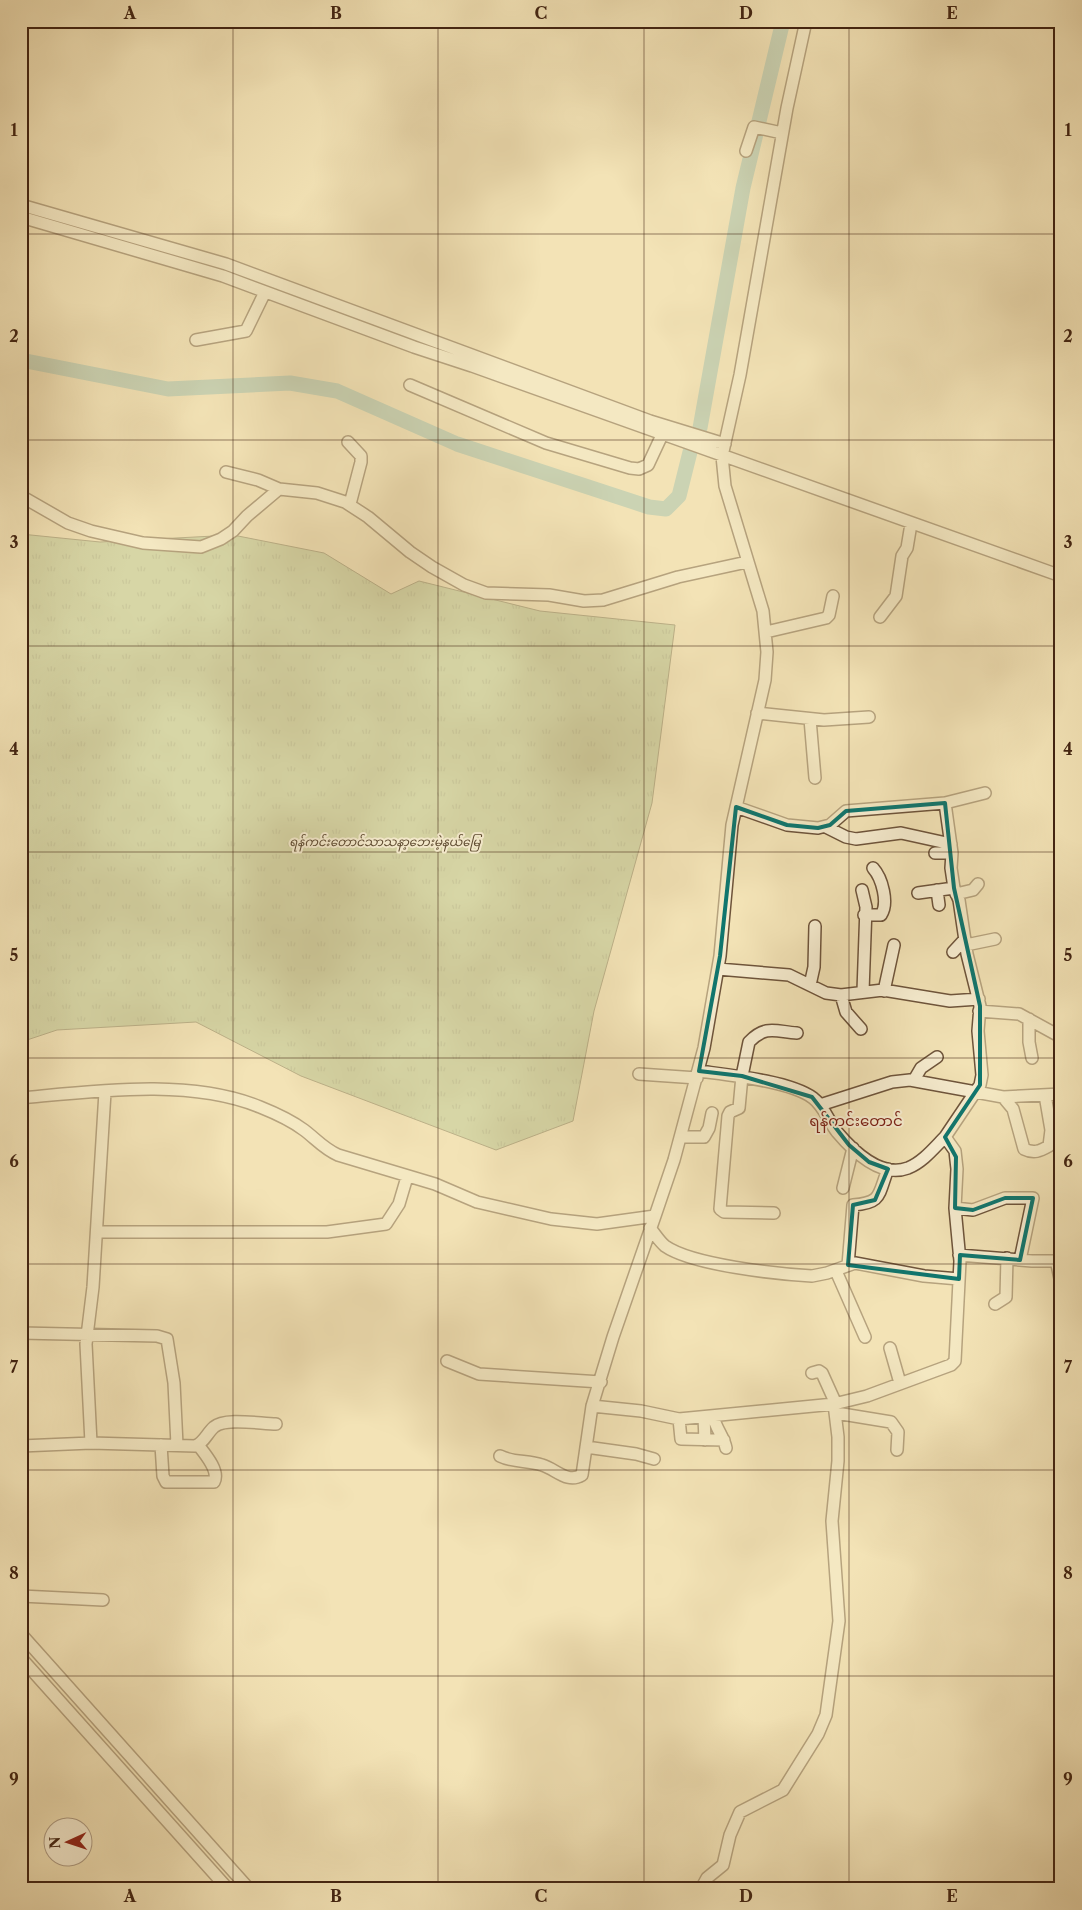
<svg xmlns="http://www.w3.org/2000/svg" width="1082" height="1910" font-family="'Libre Caslon Text','Noto Sans Myanmar',serif">
<style>
.park{fill:url(#park-tufts);stroke:#7c7452}
.lines{fill:none;stroke-linecap:round;stroke-linejoin:round}
.river{stroke:#9bbeaf;stroke-width:15}
.minor-casing{stroke:#6e543b;stroke-width:14}
.minor{stroke:#f7edd0;stroke-width:11}
.marked{fill:none;stroke:#0f766e;stroke-width:4;stroke-linejoin:round}
.grid{fill:none;stroke:#422412;stroke-width:1;stroke-opacity:0.55}
.labels{text-anchor:middle;dominant-baseline:central;stroke-width:4;stroke-linejoin:round;paint-order:stroke}
.park-label{font-size:12px;font-style:italic;fill:#5f4c32;stroke:#f7edd0}
.quarter-label{font-size:15px;fill:#7a1f14;stroke:#f7edd0}
.neatline{fill:none;stroke:#422412;stroke-width:2}
.grid-label{font-size:16px;text-anchor:middle;font-weight:bold;fill:#422412}
</style>
<defs>
<pattern id="park-tufts" width="24" height="20" patternUnits="userSpaceOnUse" patternTransform="scale(1.25)"><rect width="24" height="20" fill="#b5c592"/><path d="M3 7l-1-3M5 7V3M7 7l1-3M15 17l-1-3M17 17v-4M19 17l1-3" fill="none" stroke="#9da97d"/></pattern>
</defs>
<rect width="100%" height="100%" fill="#f3e3b6"/>
<filter id="stains"><feTurbulence type="fractalNoise" baseFrequency=".004" numOctaves="4"/><feColorMatrix values="0 0 0 0 .2 0 0 0 0 .09 0 0 0 0 .02 0 0 0 .5 -.17"/></filter>
<radialGradient id="worn" r=".72"><stop offset=".6" stop-color="#630" stop-opacity="0"/><stop offset="1" stop-color="#630" stop-opacity=".3"/></radialGradient>
<path class="park" d="M 21,534 L 100,542 L 233,535 L 324,553 L 391,594 L 419,581 L 540,611 L 675,625 L 652,803 L 594,1011 L 573,1121 L 496,1150 L 301,1076 L 196,1022 L 57,1030 L 21,1042 Z"/>
<g class="lines">
<path class="river" d="M 21,360 L 168,389 L 290,383 L 337,391 L 457,444 L 649,507 L 666,509 L 679,496 L 690,452
M 700,428 L 743,188 L 783,21"/>
<g class="minor-casing">
<path id="minor" d="M 746,151 L 754,127 L 782,133
M 21,205 L 226,264 L 650,421 L 725,444
M 21,217 L 223,276 L 414,347 L 472,366 L 1061,576
M 196,340 L 246,331 L 265,292
M 410,385 L 546,443 L 630,468 L 639,469 L 648,465 L 662,435
M 348,442 L 361,456 L 361,462 L 350,504
M 226,472 L 258,480 L 279,489
M 21,496 L 68,523 L 91,531 L 143,543 L 201,547 L 221,539 L 233,531 L 247,516 L 279,489 L 317,493 L 345,502 L 368,517 L 410,552 L 432,567 L 464,585 L 486,593 L 549,595 L 584,601 L 603,600 L 678,577 L 747,562
M 880,617 L 896,596 L 902,556 L 907,548 L 911,524
M 766,632 L 826,618 L 829,615 L 833,596
M 757,713 L 824,720 L 869,717
M 810,719 L 815,778
M 945,803 L 985,793
M 736,807 L 787,825 L 818,828 L 830,825 L 846,811 L 945,803 L 952,853 L 951,868 L 954,888 L 959,900 L 967,954 L 980,1006 L 978,1031 L 982,1075 L 980,1085 L 945,1137
M 826,827 L 846,837 L 856,839 L 901,833 L 951,844
M 935,853 L 952,853
M 862,890 L 866,907 L 863,991
M 937,890 L 939,905
M 918,893 L 954,888
M 956,894 L 973,890 L 978,884
M 864,915 L 881,915 C 889,903 882,878 873,868
M 966,945 L 995,939
M 953,952 L 965,939
M 718,969 L 789,975 L 826,993 L 841,995 L 883,990 L 950,1001 L 979,999
M 810,985 L 814,967 L 815,926
M 884,991 L 894,945
M 841,995 L 846,1012 L 861,1029
M 979,1011 L 1019,1014 L 1061,1037
M 1029,1019 L 1029,1042 L 1032,1058
M 699,1071 C 728,1075 790,1081 813,1098 C 824,1106 829,1122 837,1132 C 853,1151 881,1178 908,1168 C 923,1162 934,1148 945,1137 L 955,1151 L 957,1169 L 955,1208 L 960,1261 L 955,1361 L 951,1365 L 867,1396 L 834,1404
M 639,1074 L 697,1078
M 914,1080 L 921,1068 L 937,1057
M 105,1092 L 93,1287 L 86,1344 L 91,1443 L 195,1446 C 204,1443 207,1433 214,1427 C 225,1417 261,1424 276,1424
M 1003,1097 L 1061,1094
M 21,1098 C 96,1091 190,1078 260,1107 C 275,1113 292,1121 304,1130 C 316,1139 324,1149 338,1155 L 435,1184 L 477,1202 L 551,1219 L 597,1224 L 655,1216 L 674,1160 L 704,1048 L 720,956 L 732,825 L 765,680 L 767,652 L 763,611 L 725,486 L 722,456 L 740,375 L 787,108 L 806,21
M 820,1105 L 892,1082 L 910,1080 L 1003,1097 L 1013,1109 L 1024,1149 C 1034,1154 1040,1151 1049,1146 L 1051,1130 L 1045,1095
M 681,1137 L 704,1137 L 709,1128 L 712,1113
M 843,1188 L 853,1148
M 955,1208 L 973,1210 L 1005,1198 L 1033,1198 L 1020,1260
M 774,1213 L 724,1212 L 720,1209 L 728,1116 L 730,1112 L 739,1108 L 742,1076 L 749,1042 C 766,1024 777,1032 797,1033
M 650,1228 C 655,1234 659,1241 665,1246 C 692,1265 777,1274 812,1276 L 827,1273 L 855,1263 L 924,1276 L 959,1279
M 97,1232 L 327,1232 L 386,1224 L 399,1204 L 407,1177
M 959,1255 L 1032,1261 L 1061,1261
M 1056,1260 L 1061,1283
M 848,1265 L 853,1205 C 882,1203 878,1195 888,1169
M 836,1271 L 865,1337
M 995,1304 L 1006,1297 L 1007,1258
M 21,1333 L 157,1336 L 167,1339 L 174,1383 L 177,1445
M 890,1348 L 900,1383
M 447,1361 L 479,1374 L 601,1382
M 812,1373 L 819,1371 L 822,1373 L 836,1404
M 592,1406 L 641,1411 L 679,1419 L 834,1404 L 838,1437 L 838,1461 L 832,1521 L 839,1621 L 826,1715 L 818,1734 L 783,1790 L 740,1812 L 730,1835 L 723,1865 L 707,1878 L 701,1889
M 836,1413 L 891,1422 L 898,1432 L 897,1450
M 713,1416 C 716,1429 724,1437 726,1448
M 704,1417 L 705,1440
M 679,1419 L 681,1439 L 724,1440
M 161,1445 L 163,1476 L 166,1482 L 214,1482 C 220,1471 205,1454 198,1445
M 21,1446 L 91,1443
M 586,1447 L 636,1454 L 654,1459
M 500,1456 C 514,1463 528,1460 542,1465 C 556,1469 567,1484 582,1475 L 592,1406 L 613,1337 L 655,1216
M 21,1596 L 103,1600
M 21,1634 L 249,1889
M 21,1658 L 228,1889"/>
</g>
<use href="#minor" class="minor"/>
</g>
<path d="M0 0H1082V1910H0ZM 945,803 L 954,888 L 980,1006 L 980,1085 L 945,1137 L 956,1157 L 955,1208 L 973,1210 L 1005,1198 L 1033,1198 L 1020,1260 L 960,1255 L 959,1279 L 848,1265 L 853,1205 L 875,1200 L 888,1169 L 869,1162 L 849,1145 L 812,1097 L 742,1076 L 699,1071 L 720,956 L 736,807 L 787,825 L 818,828 L 830,825 L 846,811 Z" fill="#f3e3b6" fill-opacity=".55" fill-rule="evenodd"/>
<path class="marked" d="M 945,803 L 954,888 L 980,1006 L 980,1085 L 945,1137 L 956,1157 L 955,1208 L 973,1210 L 1005,1198 L 1033,1198 L 1020,1260 L 960,1255 L 959,1279 L 848,1265 L 853,1205 L 875,1200 L 888,1169 L 869,1162 L 849,1145 L 812,1097 L 742,1076 L 699,1071 L 720,956 L 736,807 L 787,825 L 818,828 L 830,825 L 846,811 Z"/>
<path class="grid" d="M 233,21 L 233,1889M 438,21 L 438,1889M 644,21 L 644,1889M 849,21 L 849,1889M 21,234 L 1061,234M 21,440 L 1061,440M 21,646 L 1061,646M 21,852 L 1061,852M 21,1058 L 1061,1058M 21,1264 L 1061,1264M 21,1470 L 1061,1470M 21,1676 L 1061,1676"/>
<g class="labels">
<g class="park-label">
<text x="385" y="841">ရန်ကင်းတောင်သာသနာ့ဘေးမဲ့နယ်မြေ</text>
</g>
<g class="quarter-label">
<text x="856" y="1120">ရန်ကင်းတောင်</text>
</g>
</g>
<rect width="1082" height="1910" fill="none" stroke="#f3e3b6" stroke-width="55"/>
<g transform="translate(68 1842) rotate(267)"><circle r="24" fill="#f7edd0" stroke="#af9d84"/>
<path d="M0-4L9 19L0 12L-9 19Z" fill="#8f2418"/>
<text y="-8" font-size="14" font-weight="bold" text-anchor="middle" fill="#422412">N</text>
</g>
<rect x="28" y="28" width="1026" height="1854" class="neatline"/>
<g class="grid-label">
<text x="130" y="19">A</text>
<text x="336" y="19">B</text>
<text x="541" y="19">C</text>
<text x="746" y="19">D</text>
<text x="952" y="19">E</text>
<text x="14" y="136">1</text>
<text x="1068" y="136">1</text>
<text x="14" y="342">2</text>
<text x="1068" y="342">2</text>
<text x="14" y="548">3</text>
<text x="1068" y="548">3</text>
<text x="14" y="755">4</text>
<text x="1068" y="755">4</text>
<text x="14" y="961">5</text>
<text x="1068" y="961">5</text>
<text x="14" y="1167">6</text>
<text x="1068" y="1167">6</text>
<text x="14" y="1373">7</text>
<text x="1068" y="1373">7</text>
<text x="14" y="1579">8</text>
<text x="1068" y="1579">8</text>
<text x="14" y="1785">9</text>
<text x="1068" y="1785">9</text>
<text x="130" y="1902">A</text>
<text x="336" y="1902">B</text>
<text x="541" y="1902">C</text>
<text x="746" y="1902">D</text>
<text x="952" y="1902">E</text>
</g>
<rect width="100%" height="100%" filter="url(#stains)"/>
<rect width="100%" height="100%" fill="url(#worn)"/>
</svg>
